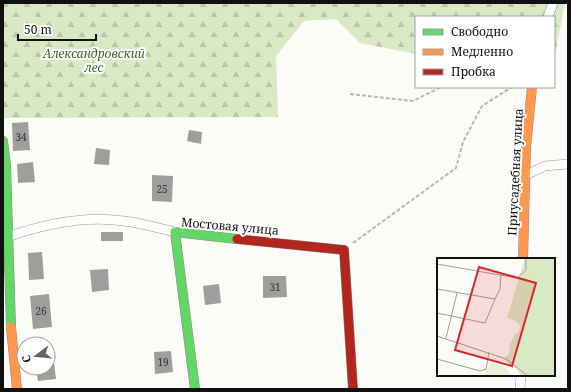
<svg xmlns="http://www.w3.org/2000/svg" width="571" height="392" font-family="'Noto Serif',serif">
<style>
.forest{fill:url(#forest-firs)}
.building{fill:#a09e9c}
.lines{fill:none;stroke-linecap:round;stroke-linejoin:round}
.street-casing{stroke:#969694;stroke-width:10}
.fast-casing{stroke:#8d8c8b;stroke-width:10}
.slow-casing{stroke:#8d8c8b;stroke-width:10}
.jam-casing{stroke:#8d8c8b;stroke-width:10}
.path{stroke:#b9b9b8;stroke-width:2;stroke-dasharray:4 2;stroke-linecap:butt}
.street{stroke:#fffefe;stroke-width:9}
.fast{stroke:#63d668;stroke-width:9}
.slow{stroke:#ff974d;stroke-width:9}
.jam{stroke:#b3261e;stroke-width:9}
.labels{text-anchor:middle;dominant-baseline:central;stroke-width:4;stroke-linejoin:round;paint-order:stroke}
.number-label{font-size:10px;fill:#343433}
.park-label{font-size:12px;font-style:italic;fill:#346821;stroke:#fff}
.street-label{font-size:12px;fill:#101010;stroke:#fff}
.inset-road{fill:none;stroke:#9e9d9b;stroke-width:1}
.view{fill:#d62828;fill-opacity:0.15;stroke:#d62828;stroke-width:2}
.inset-edge{fill:none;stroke:#101010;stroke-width:2}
</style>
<defs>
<pattern id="forest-firs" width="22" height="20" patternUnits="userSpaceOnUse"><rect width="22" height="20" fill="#d9e9c6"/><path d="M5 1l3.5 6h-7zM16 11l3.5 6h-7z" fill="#b9c7a9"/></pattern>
</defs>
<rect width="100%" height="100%" fill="#fcfbf7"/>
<path class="forest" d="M 3,3 L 565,3 L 554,61 L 554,17 L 416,17 L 416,54 L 360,43 L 336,19 L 304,21 L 276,56 L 278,117 L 3,118 Z"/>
<path class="building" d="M 28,122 L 30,150 L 13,151 L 12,123 Z
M 189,130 L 202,132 L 201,144 L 187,141 Z
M 96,148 L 110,150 L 109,165 L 94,164 Z
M 33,162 L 35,182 L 18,183 L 17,164 Z
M 152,175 L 173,176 L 172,202 L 152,201 Z
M 101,232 L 123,232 L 123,241 L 101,241 Z
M 42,252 L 44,279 L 29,280 L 28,253 Z
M 108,269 L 109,290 L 92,292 L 90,270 Z
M 263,276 L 286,276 L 287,297 L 263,298 Z
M 219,284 L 221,303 L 205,305 L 203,286 Z
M 49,294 L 52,327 L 33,329 L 30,296 Z
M 171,351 L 173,372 L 155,374 L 154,352 Z
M 53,354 L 56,379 L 38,381 L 36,368 L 48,368 L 48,355 Z"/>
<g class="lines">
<g class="street-casing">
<path id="street" d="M 548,17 L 553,3
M 526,175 L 545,166 L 568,164
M 7,237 C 44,224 85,215 124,221 C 141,223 158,228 175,232
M 520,389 L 521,375"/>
</g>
<g class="fast-casing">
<path id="fast" d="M 3,141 L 6,166 L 11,327
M 195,389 L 175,232 L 237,239"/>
</g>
<g class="slow-casing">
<path id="slow" d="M 523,259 L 526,147 L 532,87
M 11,327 L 17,389"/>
</g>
<g class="jam-casing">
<path id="jam" d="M 237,239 L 344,250 L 353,389"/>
</g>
<path class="path" d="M 350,94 L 413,101 L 441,87
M 353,243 L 456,168 L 463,142 L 482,106 L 512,87"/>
<use href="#street" class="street"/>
<use href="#fast" class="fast"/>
<use href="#slow" class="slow"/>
<use href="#jam" class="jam"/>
</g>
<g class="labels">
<g class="number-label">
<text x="21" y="137">34</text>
<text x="162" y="189">25</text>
<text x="275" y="287">31</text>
<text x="41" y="311">26</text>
<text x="163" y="362">19</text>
</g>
<g class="park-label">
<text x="94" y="53">Александровский<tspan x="94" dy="14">лес</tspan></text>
</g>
<g class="street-label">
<text transform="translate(515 172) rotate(-87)">Приусадебная улица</text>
<text transform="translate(230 226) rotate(5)">Мостовая улица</text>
</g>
</g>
<g transform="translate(437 258)">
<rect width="118" height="118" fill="#fcfbf7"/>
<path d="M 53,104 L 69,110 L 75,118 L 47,118 Z" fill="#e8f1d7"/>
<path d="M 88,0 L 118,0 L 118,118 L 84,118 L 77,108 L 66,102 L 72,96 L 73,86 L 78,76 L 82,73 L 83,68 L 79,63 L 70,60 Z" fill="#d9e9c6"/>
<path class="inset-road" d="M 0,6 L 80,20 L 89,12 L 89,0M 0,31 L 58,41 L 48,65 L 0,55M 58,41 L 63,31 L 64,16M 0,78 L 69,101 L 91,118M 9,80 L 20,35M 0,101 L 43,113 L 49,111 L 52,94"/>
<path class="view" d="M 42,9 L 99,25 L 75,108 L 18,92 Z"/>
<rect width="118" height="118" class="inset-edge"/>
</g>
<rect width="571" height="392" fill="none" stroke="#101010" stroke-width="8"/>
<rect x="415" y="16" width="140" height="72" fill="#ffffff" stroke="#9f9f9f"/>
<rect x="423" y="29" width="20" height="6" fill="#63d668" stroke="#9f9f9f"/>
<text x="451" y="36" font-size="12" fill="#101010">Свободно</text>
<rect x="423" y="49" width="20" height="6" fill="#ff974d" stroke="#9f9f9f"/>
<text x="451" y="56" font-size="12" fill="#101010">Медленно</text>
<rect x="423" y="69" width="20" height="6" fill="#b3261e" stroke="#9f9f9f"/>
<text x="451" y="76" font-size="12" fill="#101010">Пробка</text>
<g transform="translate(36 356) rotate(254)"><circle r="19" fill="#ffffff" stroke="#9f9f9f"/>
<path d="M0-3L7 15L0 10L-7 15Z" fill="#636261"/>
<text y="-6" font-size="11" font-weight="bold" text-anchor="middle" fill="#101010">С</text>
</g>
<path d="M18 34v6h78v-6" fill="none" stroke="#101010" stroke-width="2"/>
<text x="24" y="34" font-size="12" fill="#101010" stroke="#ffffff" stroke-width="3" paint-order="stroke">50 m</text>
</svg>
